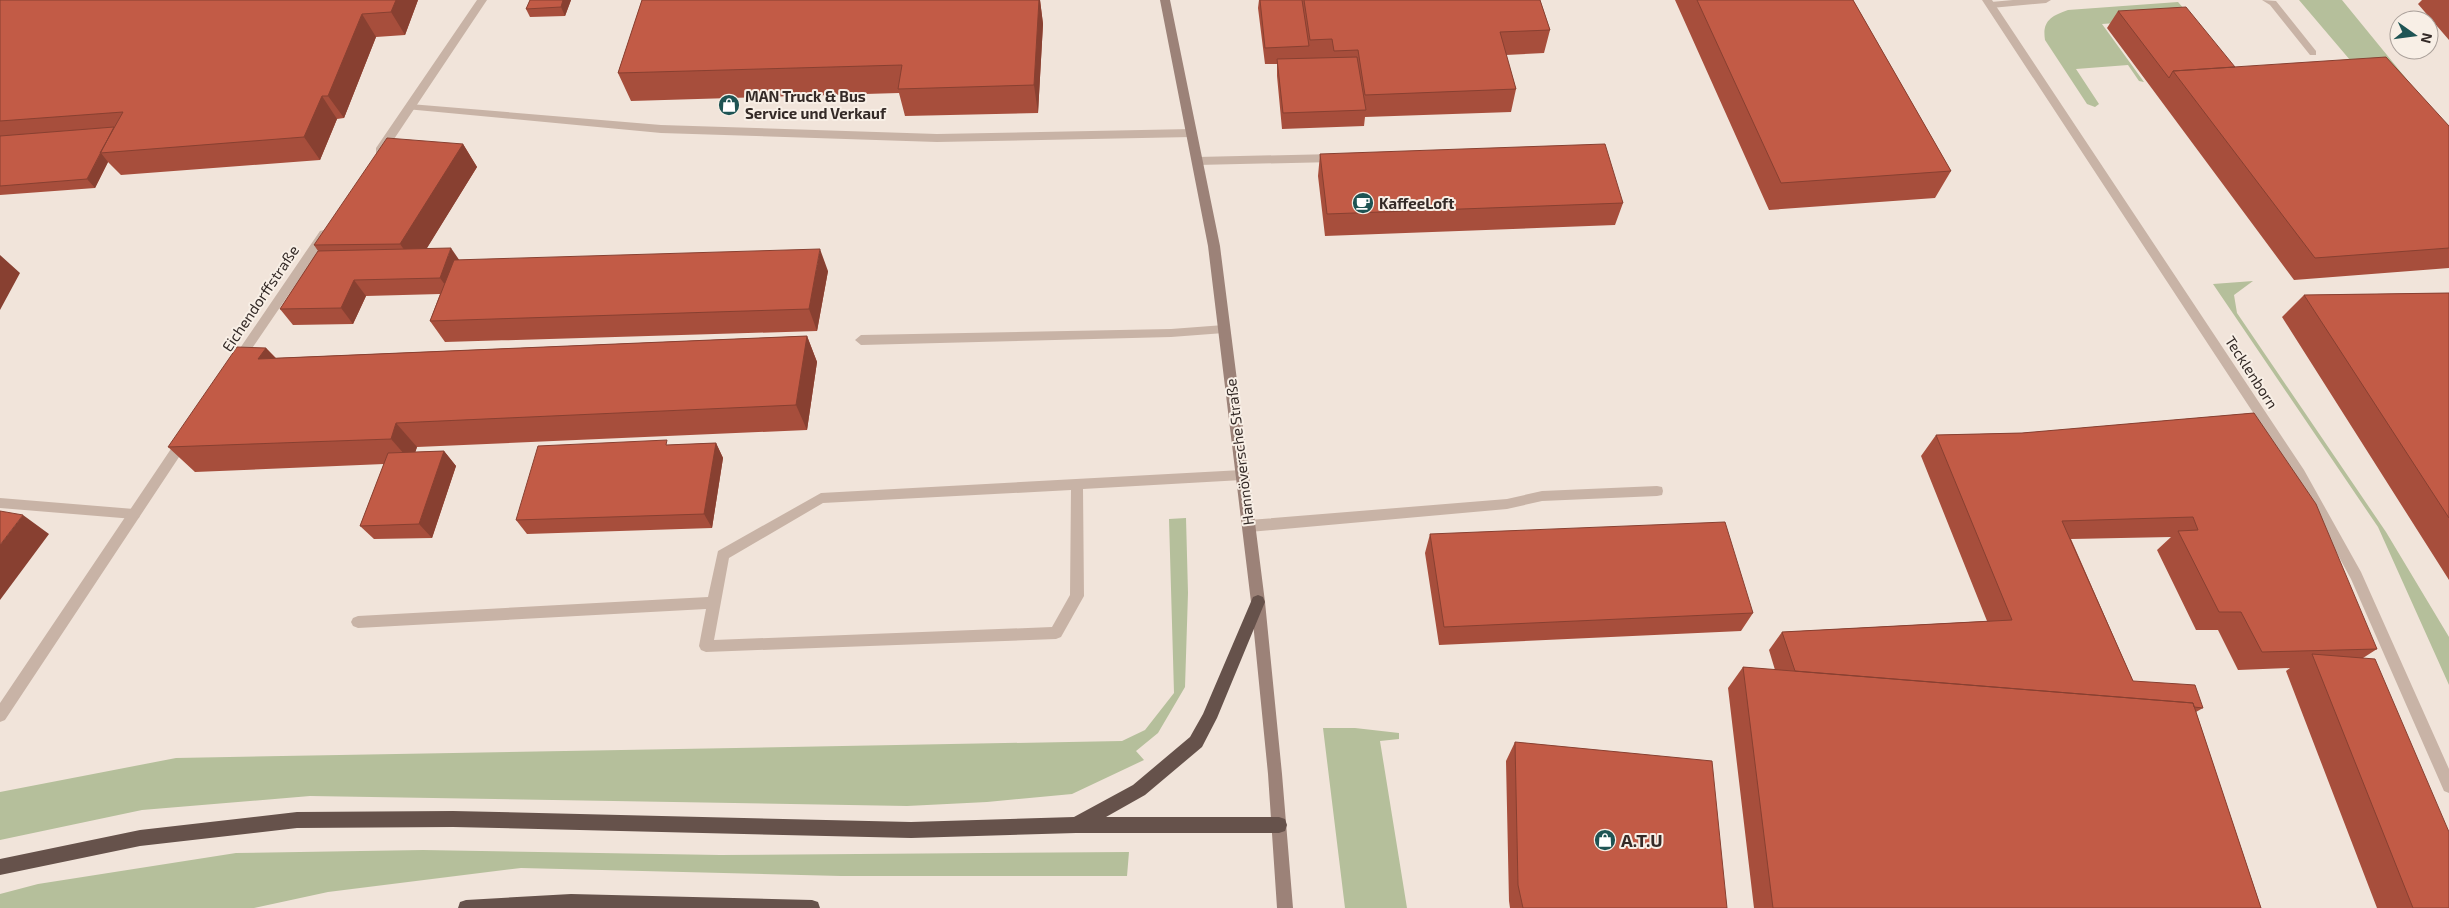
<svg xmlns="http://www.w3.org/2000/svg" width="2449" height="908" font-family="'Exo 2',sans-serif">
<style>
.green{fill:#b5bf9b}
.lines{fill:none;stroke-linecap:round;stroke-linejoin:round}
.service{fill:#c8b3a6;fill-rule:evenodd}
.minor{fill:#c8b3a6;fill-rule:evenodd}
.secondary{fill:#9c8278;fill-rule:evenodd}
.trunk{fill:#66524b;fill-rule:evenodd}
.wall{fill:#a74e3c}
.shaded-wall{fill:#884031}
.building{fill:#c25b46;stroke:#884031}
.labels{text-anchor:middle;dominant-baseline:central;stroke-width:4;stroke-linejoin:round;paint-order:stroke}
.poi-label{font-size:15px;font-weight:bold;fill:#342a27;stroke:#f8efe6;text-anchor:start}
.street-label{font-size:15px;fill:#342a27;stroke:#f8efe6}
.near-poi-label{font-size:18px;font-weight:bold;fill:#342a27;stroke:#f8efe6;text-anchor:start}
</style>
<rect width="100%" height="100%" fill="#f1e4da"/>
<path class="green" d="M 2299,0 L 2342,0 L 2449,131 L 2367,80 Z
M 2178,2 L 2192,18 L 2102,24 L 2144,82 L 2139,81 L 2128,65 L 2076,69 L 2099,104 L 2095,107 L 2087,104 L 2045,40 C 2042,21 2051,16 2068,10 Z
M 2253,281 L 2234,295 L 2237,313 L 2386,532 L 2449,637 L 2449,685 L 2378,527 L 2213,284 Z
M 1186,518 L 1188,593 L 1185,687 L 1158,733 L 1136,751 L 1144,760 L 1072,794 L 987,802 L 907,806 L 310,796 L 142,810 L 0,840 L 0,792 L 176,758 L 1122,741 L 1145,730 L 1174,693 L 1169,519 Z
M 1323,728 L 1355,728 L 1399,733 L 1399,739 L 1380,741 L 1407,908 L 1345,908 Z
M 423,850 L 720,855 L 1129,852 L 1127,876 L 841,876 L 521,868 L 328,892 L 254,908 L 0,908 L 0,894 L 38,884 L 236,853 Z"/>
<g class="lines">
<path class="service" d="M 2013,0 L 2051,0 L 2046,3 L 1991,8 L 1986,5 L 1991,2 Z
M 2262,0 L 2276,1 L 2316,51 L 2316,55 L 2310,55 L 2270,5 Z
M 410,104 L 661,125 L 937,134 L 1192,129 L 1197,133 L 1192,137 L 937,142 L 661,133 L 406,109 L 406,105 Z
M 1334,154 L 1339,158 L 1334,162 L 1197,165 L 1192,161 L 1197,157 Z
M 1224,325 L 1230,329 L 1224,333 L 1171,337 L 861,345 L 855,340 L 861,335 L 1171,329 Z
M 1242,470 L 1246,471 L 1248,475 L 1246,479 L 1242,480 L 1083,489 L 1084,596 L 1061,637 L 1056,639 L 706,652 L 701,650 L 699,646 L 706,609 L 358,628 L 353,626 L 351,622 L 353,618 L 358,616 L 708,597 L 718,551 L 821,493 ZM 1071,490 L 1070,595 L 1052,627 L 714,640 L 729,558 L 823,503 Z
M 1657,486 L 1662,487 L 1663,491 L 1662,495 L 1657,496 L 1542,501 L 1507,509 L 1249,532 L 1244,530 L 1243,526 L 1244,522 L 1249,520 L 1507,499 L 1542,491 Z
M 0,498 L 134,509 L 139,510 L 140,514 L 139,518 L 134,519 L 0,508 Z"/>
<path class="minor" d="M 477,0 L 487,0 L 384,154 L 376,154 L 376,148 Z
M 1982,0 L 1992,0 L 2304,470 L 2361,572 L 2449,769 L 2449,793 L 2444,791 L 2351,579 L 2296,478 Z
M 324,230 L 328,231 L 330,234 L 328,237 L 242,363 L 234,363 L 232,360 L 234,357 L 320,231 Z
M 183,436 L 187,437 L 189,441 L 187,445 L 5,720 L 0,722 L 0,703 L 179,437 Z"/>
<path class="secondary" d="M 1160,0 L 1170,0 L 1220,246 L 1265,602 L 1282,774 L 1293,908 L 1277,908 L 1268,774 L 1251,602 L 1208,246 Z"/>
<path class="trunk" d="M 1258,595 L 1263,597 L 1265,602 L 1217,718 L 1202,747 L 1145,795 L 1106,817 L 1279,817 L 1285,819 L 1287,825 L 1285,831 L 1279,833 L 1076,833 L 911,838 L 453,827 L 297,828 L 140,846 L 0,875 L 0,859 L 140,830 L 297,812 L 453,811 L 911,822 L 1074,817 L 1133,785 L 1190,737 L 1203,714 L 1253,597 Z
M 571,894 L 812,900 L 818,902 L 820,908 L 458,908 L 460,902 L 466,900 Z"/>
</g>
<path class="wall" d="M 0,0 L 418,0 L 405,35 L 376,37 L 344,118 L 337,119 L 320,160 L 121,175 L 108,162 L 95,188 L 0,195 Z
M 530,0 L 571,0 L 565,16 L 530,17 L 526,9 Z
M 642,0 L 1040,0 L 1043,24 L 1038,113 L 905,116 L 899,93 L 631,101 L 618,73 Z
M 1259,0 L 1540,0 L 1550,30 L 1544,53 L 1506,55 L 1516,89 L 1511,112 L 1365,117 L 1364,126 L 1282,129 L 1277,76 L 1277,64 L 1265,64 L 1258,8 Z
M 1675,0 L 1853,0 L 1951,171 L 1935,198 L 1769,210 Z
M 2422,0 L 2449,0 L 2449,40 L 2418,4 Z
M 2118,11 L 2235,67 L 2449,126 L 2449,268 L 2294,280 L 2107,28 Z
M 463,144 L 477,167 L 426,249 L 459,260 L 828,271 L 817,331 L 445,342 L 430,321 L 440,294 L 366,296 L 353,324 L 293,325 L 280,309 L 318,251 L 314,245 Z
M 1320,154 L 1623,203 L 1615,225 L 1325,236 L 1318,176 Z
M 2449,293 L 2449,580 L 2282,317 L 2304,295 Z
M 807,336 L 817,362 L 807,430 L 417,447 L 415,452 L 444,451 L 456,466 L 432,538 L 374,539 L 360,526 L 384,464 L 195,472 L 168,447 L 266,348 L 276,358 Z
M 2254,413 L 2377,649 L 2363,658 L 2449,908 L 2377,908 L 2286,671 L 2290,668 L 2238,670 L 2218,630 L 2196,630 L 2157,550 L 2171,537 L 2071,539 L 2133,681 L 2203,708 L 2196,712 L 2261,908 L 1754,908 L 1728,688 L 1743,667 L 1775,670 L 1769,650 L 1782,632 L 1987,621 L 1921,456 L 1936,435 L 2022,433 Z
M 716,443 L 723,458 L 712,528 L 527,534 L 516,520 L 670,445 Z
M 1430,534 L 1753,613 L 1741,631 L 1439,645 L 1425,553 Z
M 1515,742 L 1727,908 L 1510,908 L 1509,901 L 1506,761 Z"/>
<path class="shaded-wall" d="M 396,0 L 418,0 L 405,35 L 391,12 Z
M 563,0 L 571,0 L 565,16 L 561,7 Z
M 1039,0 L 1040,0 L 1043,24 L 1038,113 L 1034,85 Z
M 362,14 L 376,37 L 344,118 L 328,96 Z
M 322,96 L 337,119 L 320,160 L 304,137 Z
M 463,144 L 477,167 L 416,266 L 400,244 Z
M 101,153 L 108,162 L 95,188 L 87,179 Z
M 451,248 L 462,264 L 451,293 L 440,278 Z
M 820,249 L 828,271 L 817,331 L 809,309 Z
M 0,255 L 20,273 L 0,310 Z
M 354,280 L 366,296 L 353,324 L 341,308 Z
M 807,336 L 817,362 L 807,430 L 796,405 Z
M 266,348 L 289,373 L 258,359 Z
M 396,423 L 417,447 L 412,463 L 391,439 Z
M 716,443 L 723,458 L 712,528 L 704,514 Z
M 444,451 L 456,466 L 432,538 L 419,524 Z
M 23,515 L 49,534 L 0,600 L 0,545 Z"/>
<path class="building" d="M 0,0 L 396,0 L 391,12 L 362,14 L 328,96 L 322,96 L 304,137 L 100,153 L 123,112 L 0,121 Z
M 530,0 L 563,0 L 561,7 L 526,9 Z
M 642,0 L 1039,0 L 1034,85 L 898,89 L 902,65 L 618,73 Z
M 1260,0 L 1302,0 L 1309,46 L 1265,48 Z
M 1304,0 L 1540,0 L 1550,30 L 1500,32 L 1516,89 L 1365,95 L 1358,50 L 1334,51 L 1332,39 L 1310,40 Z
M 1697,0 L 1853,0 L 1951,171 L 1781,183 Z
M 2186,7 L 2235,67 L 2173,71 L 2169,78 L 2118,11 Z
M 1357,57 L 1366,110 L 1283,113 L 1277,59 Z
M 2386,57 L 2449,126 L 2449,248 L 2315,258 L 2173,71 Z
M 114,127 L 87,179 L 0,186 L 0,136 Z
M 387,138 L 463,144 L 400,244 L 314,245 Z
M 1605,144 L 1623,203 L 1327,214 L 1320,154 Z
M 451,248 L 440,278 L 354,280 L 341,308 L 280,309 L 318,251 Z
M 820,249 L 809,309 L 430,321 L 454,260 Z
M 2449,293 L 2449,518 L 2304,295 Z
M 807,336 L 796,405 L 396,423 L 391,439 L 168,447 L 237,347 L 266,348 L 258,359 Z
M 2254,413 L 2316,504 L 2377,649 L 2262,652 L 2241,612 L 2219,612 L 2178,531 L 2198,530 L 2193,517 L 2062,521 L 2133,681 L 2195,685 L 2203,708 L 2194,707 L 2193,703 L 1795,671 L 1782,632 L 2012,620 L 1936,435 L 2022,433 Z
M 667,440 L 666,445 L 716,443 L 704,514 L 516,520 L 538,446 Z
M 444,451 L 419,524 L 360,526 L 388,453 Z
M 0,511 L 23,515 L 0,545 Z
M 1725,522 L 1753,613 L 1444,627 L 1430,534 Z
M 2312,654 L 2375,659 L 2449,832 L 2449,908 L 2413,908 Z
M 1743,667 L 2193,703 L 2261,908 L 1773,908 Z
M 1515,742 L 1712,761 L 1727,908 L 1523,908 L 1518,885 Z"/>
<defs>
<g id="shop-disc" transform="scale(1.125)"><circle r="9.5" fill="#1e5454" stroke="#f8efe6"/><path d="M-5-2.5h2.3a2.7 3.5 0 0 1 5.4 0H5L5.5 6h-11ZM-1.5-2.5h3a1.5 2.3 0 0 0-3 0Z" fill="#fff"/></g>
<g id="cafe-disc" transform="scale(1.125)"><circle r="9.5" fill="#1e5454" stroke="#f8efe6"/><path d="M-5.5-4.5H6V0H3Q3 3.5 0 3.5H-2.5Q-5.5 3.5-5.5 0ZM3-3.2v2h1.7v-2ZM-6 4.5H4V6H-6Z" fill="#fff"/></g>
</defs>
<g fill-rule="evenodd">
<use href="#shop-disc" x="729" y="105"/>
<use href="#cafe-disc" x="1363" y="203"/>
<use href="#shop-disc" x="1605" y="840"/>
</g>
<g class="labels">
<g class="poi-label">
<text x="745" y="96">MAN Truck &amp; Bus<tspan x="745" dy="17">Service und Verkauf</tspan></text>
<text x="1379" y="203">KaffeeLoft</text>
</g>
<g class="street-label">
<text transform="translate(260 298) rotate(-56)">Eichendorffstraße</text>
<text transform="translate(2252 372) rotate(57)">Tecklenborn</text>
<text transform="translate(1239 452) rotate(-97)">Hannöversche Straße</text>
</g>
<g class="near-poi-label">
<text x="1621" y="840">A.T.U</text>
</g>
</g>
<g transform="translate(2414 35) rotate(104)"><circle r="24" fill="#f8efe6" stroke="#aaa09a"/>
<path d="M0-4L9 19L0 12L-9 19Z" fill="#1e5454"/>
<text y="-8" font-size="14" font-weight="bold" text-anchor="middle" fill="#342a27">N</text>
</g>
</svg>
